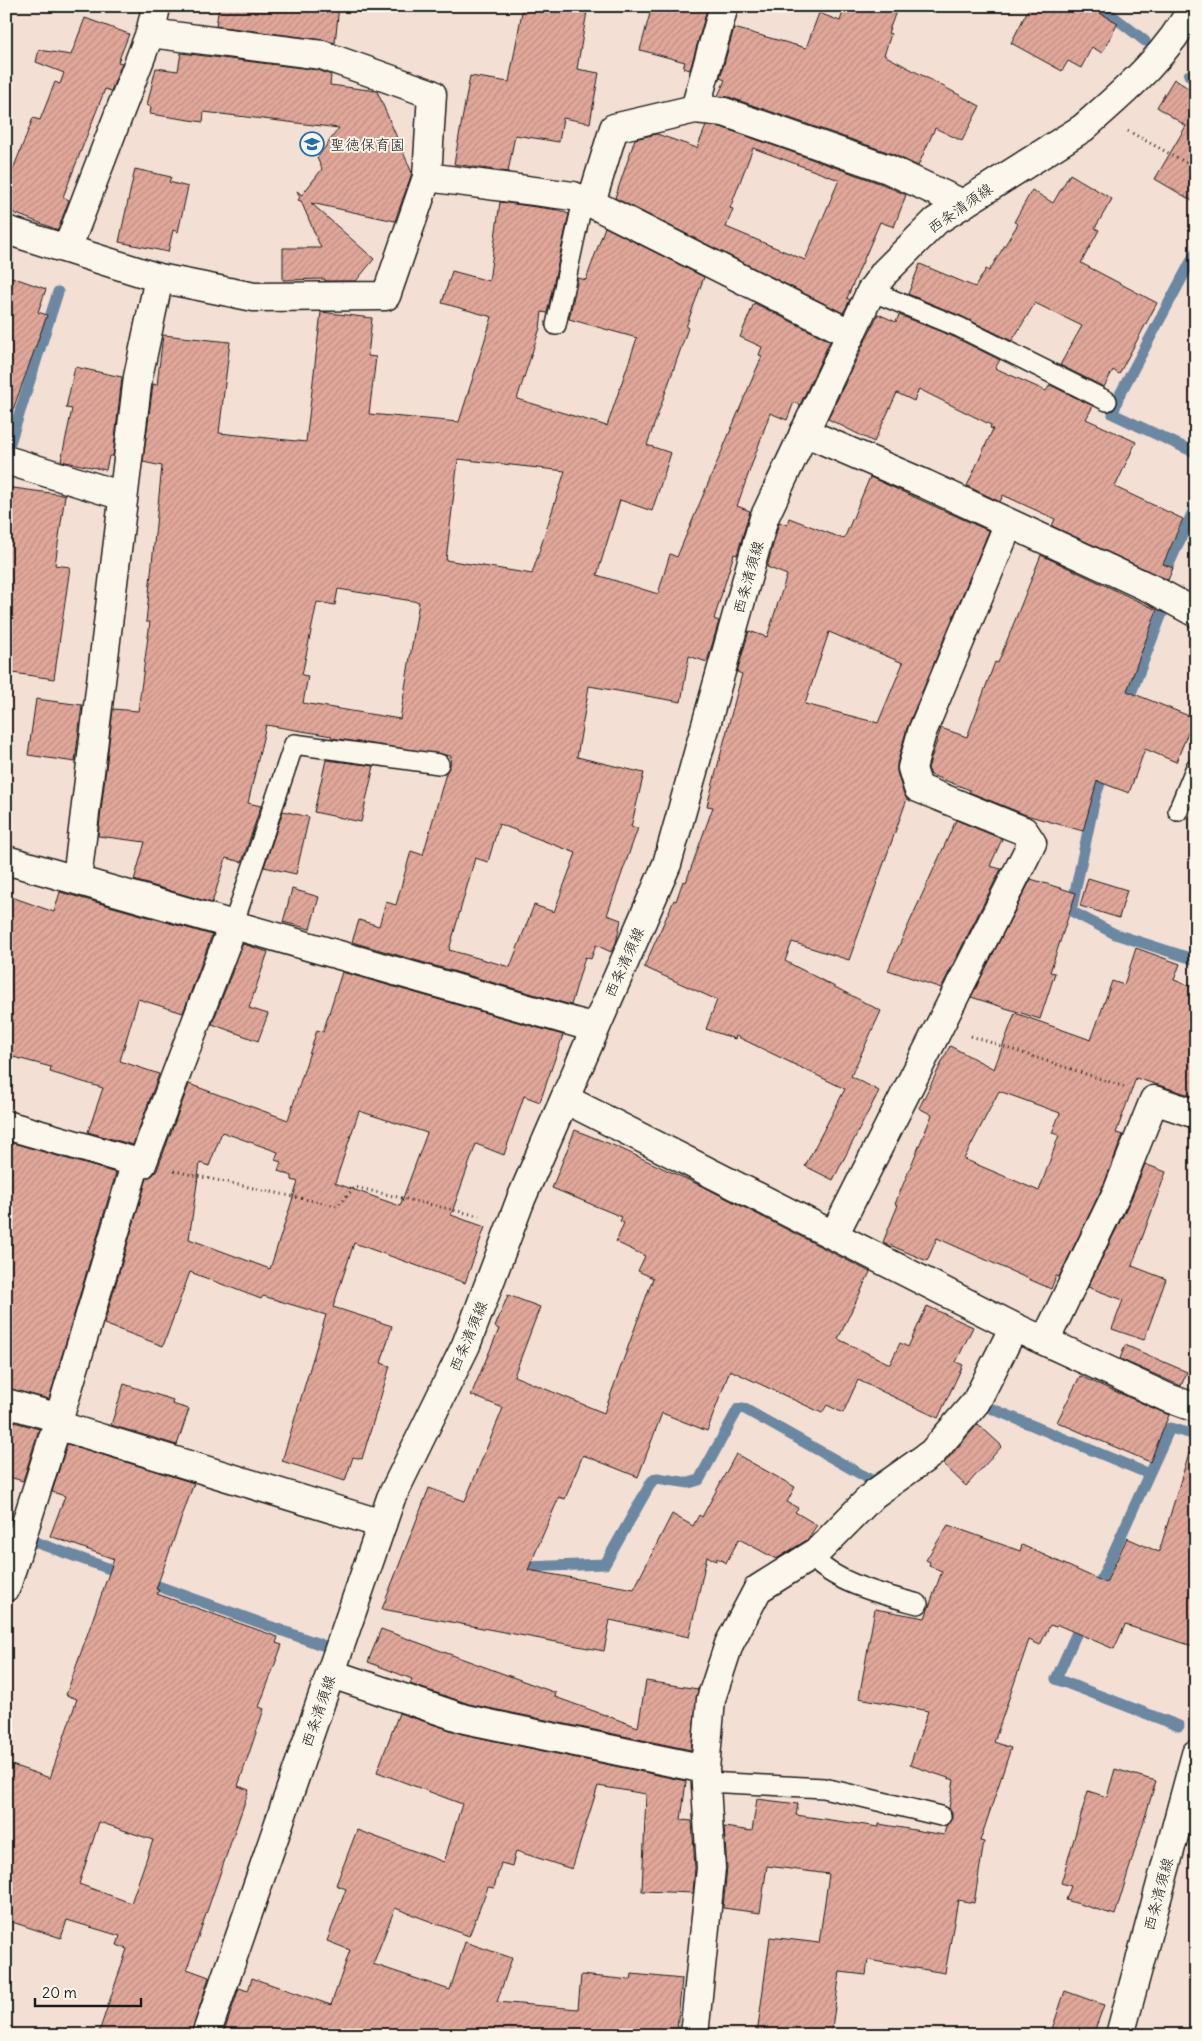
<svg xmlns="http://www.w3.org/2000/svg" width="1202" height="2041" font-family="Delius,'Klee One',sans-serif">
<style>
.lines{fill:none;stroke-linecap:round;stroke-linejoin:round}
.stream{stroke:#6a88a2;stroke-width:11}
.building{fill:url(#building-hatch);stroke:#1c1c1c;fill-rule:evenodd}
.service-casing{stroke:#1c1c1c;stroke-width:22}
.minor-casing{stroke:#1c1c1c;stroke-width:31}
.secondary-casing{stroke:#1c1c1c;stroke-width:31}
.path{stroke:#1c1c1c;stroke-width:3;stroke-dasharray:1 4;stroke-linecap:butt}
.service{stroke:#fbf7ec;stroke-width:19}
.minor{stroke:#fbf7ec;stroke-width:28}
.secondary{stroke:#fbf7ec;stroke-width:28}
.labels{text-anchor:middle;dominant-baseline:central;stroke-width:4;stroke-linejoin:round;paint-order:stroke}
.poi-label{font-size:15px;fill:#1c1c1c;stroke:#fbf7ec;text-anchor:start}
.street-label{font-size:15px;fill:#1c1c1c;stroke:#fbf7ec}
</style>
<defs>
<pattern id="building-hatch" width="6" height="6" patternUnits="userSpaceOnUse" patternTransform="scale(1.25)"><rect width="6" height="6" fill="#e0a79a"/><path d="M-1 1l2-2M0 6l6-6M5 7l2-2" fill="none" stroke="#c08f84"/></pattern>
</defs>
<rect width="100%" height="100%" fill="#f3dfd3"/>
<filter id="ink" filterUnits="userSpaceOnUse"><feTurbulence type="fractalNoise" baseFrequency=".02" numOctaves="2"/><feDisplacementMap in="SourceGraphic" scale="10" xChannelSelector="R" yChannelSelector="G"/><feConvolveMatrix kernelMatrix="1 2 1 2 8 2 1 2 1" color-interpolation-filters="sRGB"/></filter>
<g filter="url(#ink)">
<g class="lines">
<path class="stream" d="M 1096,6 L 1104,9 L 1145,41
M 1189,75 L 1196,79
M 1196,252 L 1118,398 L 1113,414 L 1196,453
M 6,445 L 9,446 L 58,292
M 1165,573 L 1196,505
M 1126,706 L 1163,611
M 1105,769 L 1095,798 L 1071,911 L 1115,934 L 1196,960
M 988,1407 L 1149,1474 L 1170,1428 L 1196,1435
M 35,1542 L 124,1574
M 515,1564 L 525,1567 L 605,1564 L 652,1481 L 657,1478 L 689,1483 L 699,1480 L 738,1409 L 743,1408 L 873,1481 L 883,1475
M 144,1581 L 322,1645
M 1095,1593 L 1149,1474
M 1083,1619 L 1056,1679 L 1179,1726"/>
</g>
<path class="building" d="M 219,6 L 339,6 L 335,43 L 324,40 L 216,26 Z
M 523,6 L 588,6 L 577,69 L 599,73 L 590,123 L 563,118 L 559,142 L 515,135 L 508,172 L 454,164 L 470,76 L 509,82 Z
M 652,6 L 708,6 L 690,70 L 683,68 L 685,62 L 640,50 Z
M 845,6 L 898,6 L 888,33 L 891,34 L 884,55 L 980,106 L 962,141 L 935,128 L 918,166 L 893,154 L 729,97 L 718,96 L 725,80 L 720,78 L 734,28 L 806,48 L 819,13 L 840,21 Z
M 1030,6 L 1087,6 L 1118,23 L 1102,53 L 1092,47 L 1081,68 L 1068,61 L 1062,71 L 1011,43 Z
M 85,18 L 129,34 L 118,62 L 122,63 L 111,91 L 105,89 L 63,197 L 69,200 L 58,230 L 6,210 L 7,185 L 33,118 L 40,120 L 55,82 L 60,84 L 64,73 L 36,62 L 39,50 L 71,55 Z
M 181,53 L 318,70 L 331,75 L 330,85 L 377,91 L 412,173 L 395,221 L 311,203 L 374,259 L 356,281 L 325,281 L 325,279 L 283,280 L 283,248 L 321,248 L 301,201 L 298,200 L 300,197 L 297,191 L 302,195 L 322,169 L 317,158 L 339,128 L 204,112 L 203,122 L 150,114 L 151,107 L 147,105 L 156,68 L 178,71 Z
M 1174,79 L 1196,93 L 1196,203 L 1155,179 L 1186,126 L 1157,107 Z
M 706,126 L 721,127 L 882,184 L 906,195 L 894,227 L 880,222 L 847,298 L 850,300 L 843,313 L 615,198 L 635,139 L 657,134 L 697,148 ZM 753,148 L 839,180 L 805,260 L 726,227 L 733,209 L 730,208 Z
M 135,169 L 171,177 L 169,182 L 188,187 L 178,232 L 173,230 L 168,252 L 119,242 Z
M 1070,174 L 1112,199 L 1095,228 L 1099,230 L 1081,263 L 1157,303 L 1119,374 L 1113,370 L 1104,387 L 1060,365 L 1082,326 L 1035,303 L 1012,341 L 963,317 L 908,294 L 920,264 L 975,287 L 986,269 L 989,271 L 1018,224 L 1014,222 L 1032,190 L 1053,203 Z
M 500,202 L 558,210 L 569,214 L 547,313 L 542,312 L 540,328 L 517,399 L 607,426 L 637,338 L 569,319 L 578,278 L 586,280 L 605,227 L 704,277 L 686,327 L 688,328 L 647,445 L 671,453 L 652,511 L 620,500 L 597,575 L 658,594 L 670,554 L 677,557 L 762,356 L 759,355 L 762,347 L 740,337 L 754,303 L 830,341 L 800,405 L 794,402 L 787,420 L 770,413 L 737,506 L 750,511 L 737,555 L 734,554 L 714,619 L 719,621 L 707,662 L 689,656 L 681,702 L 589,686 L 577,757 L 644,773 L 631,827 L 638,828 L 607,915 L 621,920 L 616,943 L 611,952 L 596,945 L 591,959 L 585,957 L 571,1005 L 352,942 L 359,920 L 379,926 L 386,902 L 396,905 L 411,851 L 423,855 L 446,773 L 450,766 L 451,756 L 331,738 L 332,736 L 266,725 L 248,803 L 261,806 L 242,862 L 226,858 L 212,903 L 134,880 L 145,842 L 98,836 L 113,709 L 138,711 L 150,622 L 146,622 L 162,466 L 143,462 L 153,384 L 157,385 L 163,335 L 230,342 L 219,433 L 306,442 L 321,312 L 372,318 L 368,356 L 376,357 L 369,414 L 459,422 L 492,317 L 442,303 L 452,271 L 489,281 ZM 458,459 L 565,471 L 532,574 L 446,560 ZM 338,589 L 419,602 L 400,719 L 303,703 L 308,676 L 302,675 L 317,602 L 335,605 ZM 499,824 L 576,853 L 554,912 L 534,905 L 510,967 L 449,950 L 475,858 L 488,862 Z
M 6,275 L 46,289 L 38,312 L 47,315 L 10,418 L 6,417 Z
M 878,314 L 896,322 L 899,315 L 954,337 L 1000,360 L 995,368 L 1046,391 L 1050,385 L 1093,406 L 1086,419 L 1136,442 L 1115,487 L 1183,519 L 1163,564 L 1173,568 L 1168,580 L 1052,526 L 1055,519 L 1003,495 L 1000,502 L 967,486 L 993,429 L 990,428 L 991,425 L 919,389 L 914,401 L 897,393 L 874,442 L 828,419 Z
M 75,367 L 122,377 L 113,456 L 109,456 L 106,470 L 61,461 L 72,409 L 66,408 Z
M 870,477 L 989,531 L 907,728 L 897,764 L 897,772 L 903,792 L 907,799 L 849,960 L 792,942 L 785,961 L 881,1011 L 851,1076 L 879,1091 L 833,1180 L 805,1166 L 845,1089 L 736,1036 L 735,1039 L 706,1029 L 717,1000 L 644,967 L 674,900 L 676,901 L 683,881 L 686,882 L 713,807 L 707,806 L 742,674 L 737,672 L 749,631 L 767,637 L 787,575 L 767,567 L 779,523 L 779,522 L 787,525 L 789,518 L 844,539 ZM 829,632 L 903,663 L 878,723 L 805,704 Z
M 6,487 L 65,495 L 55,565 L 70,567 L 54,679 L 6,672 Z
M 1041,555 L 1157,610 L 1127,691 L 1194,718 L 1176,762 L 1145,749 L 1129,793 L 1097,781 L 1083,831 L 1026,815 L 969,792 L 970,790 L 931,775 L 928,768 L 941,728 L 967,737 L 995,662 L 998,663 Z
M 36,699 L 82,705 L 75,762 L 28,755 Z
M 326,760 L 374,766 L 361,822 L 314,812 Z
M 283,811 L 309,817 L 296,874 L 264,867 Z
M 956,820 L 1002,839 L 990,866 L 1001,869 L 941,988 L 888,970 Z
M 1088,878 L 1127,890 L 1119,918 L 1080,906 Z
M 1031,879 L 1076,893 L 1050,972 L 1055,973 L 1040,1019 L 971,997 Z
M 292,889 L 319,897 L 310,929 L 283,922 Z
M 60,892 L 212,935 L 183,1013 L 138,999 L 120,1061 L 159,1074 L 133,1145 L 88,1132 L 103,1088 L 50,1072 L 51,1067 L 6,1055 L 6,895 L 54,912 Z
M 243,944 L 268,952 L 249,1008 L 268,1014 L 258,1041 L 212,1024 Z
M 1136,948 L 1180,964 L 1174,980 L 1196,988 L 1196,1097 L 1136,1078 L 1116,1133 L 1123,1135 L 1104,1184 L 1059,1277 L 1056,1276 L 1051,1289 L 937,1238 L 927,1261 L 883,1242 L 898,1205 L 895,1204 L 932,1115 L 919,1108 L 950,1046 L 994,1069 L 1015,1013 L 1091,1040 L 1112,981 L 1124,985 ZM 999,1091 L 1060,1113 L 1052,1133 L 1059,1135 L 1039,1191 L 964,1159 Z
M 342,972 L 563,1035 L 540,1102 L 524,1096 L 504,1155 L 476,1144 L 451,1215 L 485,1227 L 465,1283 L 354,1243 L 333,1307 L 392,1326 L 381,1363 L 390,1366 L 362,1459 L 353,1457 L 345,1481 L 282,1461 L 326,1315 L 263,1296 L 261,1299 L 190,1272 L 163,1346 L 104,1324 L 147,1178 L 153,1175 L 157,1170 L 189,1084 L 288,1120 L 317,1030 L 323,1032 ZM 359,1111 L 427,1133 L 400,1206 L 335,1183 ZM 222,1132 L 278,1152 L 275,1160 L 281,1162 L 278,1171 L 292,1176 L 292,1180 L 298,1182 L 270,1269 L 189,1239 L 200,1163 L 209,1166 Z
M 575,1130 L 615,1146 L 710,1190 L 870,1272 L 838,1339 L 890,1364 L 900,1343 L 908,1347 L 927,1306 L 973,1327 L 956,1362 L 963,1365 L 938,1418 L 858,1380 L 843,1413 L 827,1405 L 822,1413 L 730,1370 L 707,1431 L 662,1413 L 638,1477 L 583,1455 L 565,1499 L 559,1497 L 528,1570 L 634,1589 L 672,1514 L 693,1526 L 699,1515 L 702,1517 L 736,1454 L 795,1487 L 787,1502 L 798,1508 L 795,1512 L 817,1525 L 807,1540 L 776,1559 L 739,1539 L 726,1563 L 717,1558 L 716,1561 L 707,1556 L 689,1637 L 610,1620 L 604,1651 L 382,1609 L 429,1488 L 465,1501 L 503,1408 L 471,1395 L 499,1329 L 495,1327 L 508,1295 L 540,1307 L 514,1376 L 604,1413 L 653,1278 L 638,1271 L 645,1256 L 616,1242 L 624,1223 L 620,1221 L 622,1217 L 552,1188 Z
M 6,1141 L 116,1173 L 49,1399 L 6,1388 Z
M 1145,1164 L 1166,1172 L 1132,1266 L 1166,1279 L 1144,1340 L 1112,1329 L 1123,1300 L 1088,1287 L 1132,1197 Z
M 1125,1345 L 1187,1372 L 1181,1386 L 1120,1359 Z
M 1080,1376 L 1169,1415 L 1150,1462 L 1057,1422 Z
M 124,1384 L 173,1400 L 172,1404 L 189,1409 L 177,1445 L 111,1425 Z
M 7,1420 L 39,1429 L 23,1481 L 6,1476 Z
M 978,1424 L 1002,1446 L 966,1486 L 943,1464 Z
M 67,1444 L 194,1483 L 156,1589 L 159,1590 L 157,1594 L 278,1637 L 276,1643 L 282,1645 L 259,1707 L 264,1709 L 238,1786 L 249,1790 L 187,1969 L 209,1977 L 191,2035 L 98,2035 L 127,1949 L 117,1945 L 120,1936 L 67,1920 L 61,1938 L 6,1920 L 6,1763 L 50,1778 L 77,1699 L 66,1695 L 114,1559 L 50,1536 L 65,1496 L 52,1492 ZM 99,1822 L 153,1840 L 131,1903 L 79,1884 Z
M 1189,1453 L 1196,1454 L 1196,1647 L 1125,1625 L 1114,1649 L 1058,1625 L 1056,1627 L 1050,1625 L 1040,1645 L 1029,1640 L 994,1742 L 1011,1748 L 980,1841 L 984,1842 L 974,1903 L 958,1900 L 945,1973 L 868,1960 L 866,1975 L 840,1972 L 831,2035 L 757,2035 L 770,1937 L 819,1943 L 829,1874 L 767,1866 L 760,1913 L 723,1908 L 727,1867 L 724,1827 L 752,1831 L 757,1799 L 798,1804 L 796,1815 L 879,1827 L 879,1824 L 944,1835 L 946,1826 L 952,1819 L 952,1813 L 949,1808 L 954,1780 L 910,1765 L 928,1711 L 859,1698 L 875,1609 L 925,1618 L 942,1571 L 929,1566 L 930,1562 L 926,1560 L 948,1525 L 1020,1551 L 1022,1545 L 1106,1583 L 1127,1538 L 1159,1552 Z
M 381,1629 L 556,1693 L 555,1697 L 638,1727 L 646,1681 L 698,1689 L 691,1750 L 469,1704 L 410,1684 L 412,1679 L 368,1662 Z
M 399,1713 L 462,1734 L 686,1781 L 681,1820 L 692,1821 L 695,1868 L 693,1893 L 642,1891 L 646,1794 L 598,1786 L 572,1869 L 516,1851 L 512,1866 L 501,1863 L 494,1888 L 488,1887 L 469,1936 L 395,1908 L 373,1964 L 450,1990 L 465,1942 L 512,1958 L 497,2002 L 578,2009 L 581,1975 L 631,1980 L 632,1974 L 682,1979 L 677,2029 L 671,2029 L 670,2035 L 223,2035 L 239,1988 L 248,1991 L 252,1978 L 331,2005 L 350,1950 L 327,1941 L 346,1889 L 336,1885 L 357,1830 L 444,1862 L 462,1804 L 377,1772 Z
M 1115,1769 L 1156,1781 L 1115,1915 L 1066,1900 L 1071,1886 L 1061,1883 L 1088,1791 L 1107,1797 Z
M 1065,1991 L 1104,2005 L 1093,2035 L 1050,2035 Z"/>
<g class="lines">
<g class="service-casing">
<path id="service" d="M 871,291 L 959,327 L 1107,401
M 556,325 L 583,200
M 1178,811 L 1196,767
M 233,925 L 294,744 L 439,764
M 810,1556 C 837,1584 881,1594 918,1604
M 706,1782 L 824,1788 L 941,1816"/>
</g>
<g class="minor-casing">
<path id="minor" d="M 150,33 L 322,55 L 432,94 L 427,177
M 695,109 L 724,112 L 888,169 L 963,204
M 591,203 L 614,128 L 695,109 L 724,6
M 6,230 L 159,278 L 254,297 L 386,296 L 427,177 L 573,196 L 591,203 L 851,334
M 67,249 L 150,33 L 155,12 L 154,6
M 804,432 L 925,484 L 1154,590 L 1196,613
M 6,460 L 123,496
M 6,860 L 595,1028
M 77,879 L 138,377 L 159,278
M 565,1099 L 1014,1327 L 1168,1398 L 1196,1408
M 6,1125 L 142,1164 L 233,925
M 834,1235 L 1032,843 L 1024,831 L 918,788 L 912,768 L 922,732 L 1009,523
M 1045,1341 L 1118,1190 L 1154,1100 L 1196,1114
M 6,1403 L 59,1418
M 57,1425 L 382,1524
M 6,1587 L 57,1425 L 136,1162
M 332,1674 L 465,1719 L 705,1769
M 694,2035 L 711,1868 L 705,1769 L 711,1699 L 729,1644 L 758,1589 L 817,1552 L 874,1494 L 932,1453 L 976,1402 L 1014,1327"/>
</g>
<g class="secondary-casing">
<path id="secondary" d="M 206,2035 L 391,1498 L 466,1345 L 521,1199 L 667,864 L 764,518 L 871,291 L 885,272 L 936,221 L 1083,128 C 1124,92 1168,55 1193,6
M 1120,2035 L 1196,1754"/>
</g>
<path class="path" d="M 1128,131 L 1196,168
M 971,1036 L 1125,1087
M 174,1171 L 337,1206 L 355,1187 L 479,1216"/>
<use href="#service" class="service"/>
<use href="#minor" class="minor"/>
<use href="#secondary" class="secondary"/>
</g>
</g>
<defs>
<g id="school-ring" transform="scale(1.25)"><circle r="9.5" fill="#fbf7ec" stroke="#1f6fb2" stroke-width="1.5"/><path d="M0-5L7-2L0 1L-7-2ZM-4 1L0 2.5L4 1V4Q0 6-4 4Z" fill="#1f6fb2"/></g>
</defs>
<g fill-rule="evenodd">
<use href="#school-ring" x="312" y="144"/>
</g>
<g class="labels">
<g class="poi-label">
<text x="330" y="144">聖徳保育園</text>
</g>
<g class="street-label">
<text transform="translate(960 208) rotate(-35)">西条清須線</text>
<text transform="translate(748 577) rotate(-74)">西条清須線</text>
<text transform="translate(624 962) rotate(-66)">西条清須線</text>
<text transform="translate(468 1336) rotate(-67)">西条清須線</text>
<text transform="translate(318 1711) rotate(-71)">西条清須線</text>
<text transform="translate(1158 1894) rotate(-75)">西条清須線</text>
</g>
</g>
<rect width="1202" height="2041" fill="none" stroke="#fbf7ec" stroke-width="25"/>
<rect x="12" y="12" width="1177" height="2016" fill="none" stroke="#1c1c1c" stroke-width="2" filter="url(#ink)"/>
<path d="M35 1998v8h106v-8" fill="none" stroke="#1c1c1c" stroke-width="2.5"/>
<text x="42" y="1998" font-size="15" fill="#1c1c1c" stroke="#fbf7ec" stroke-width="4" paint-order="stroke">20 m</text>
</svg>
